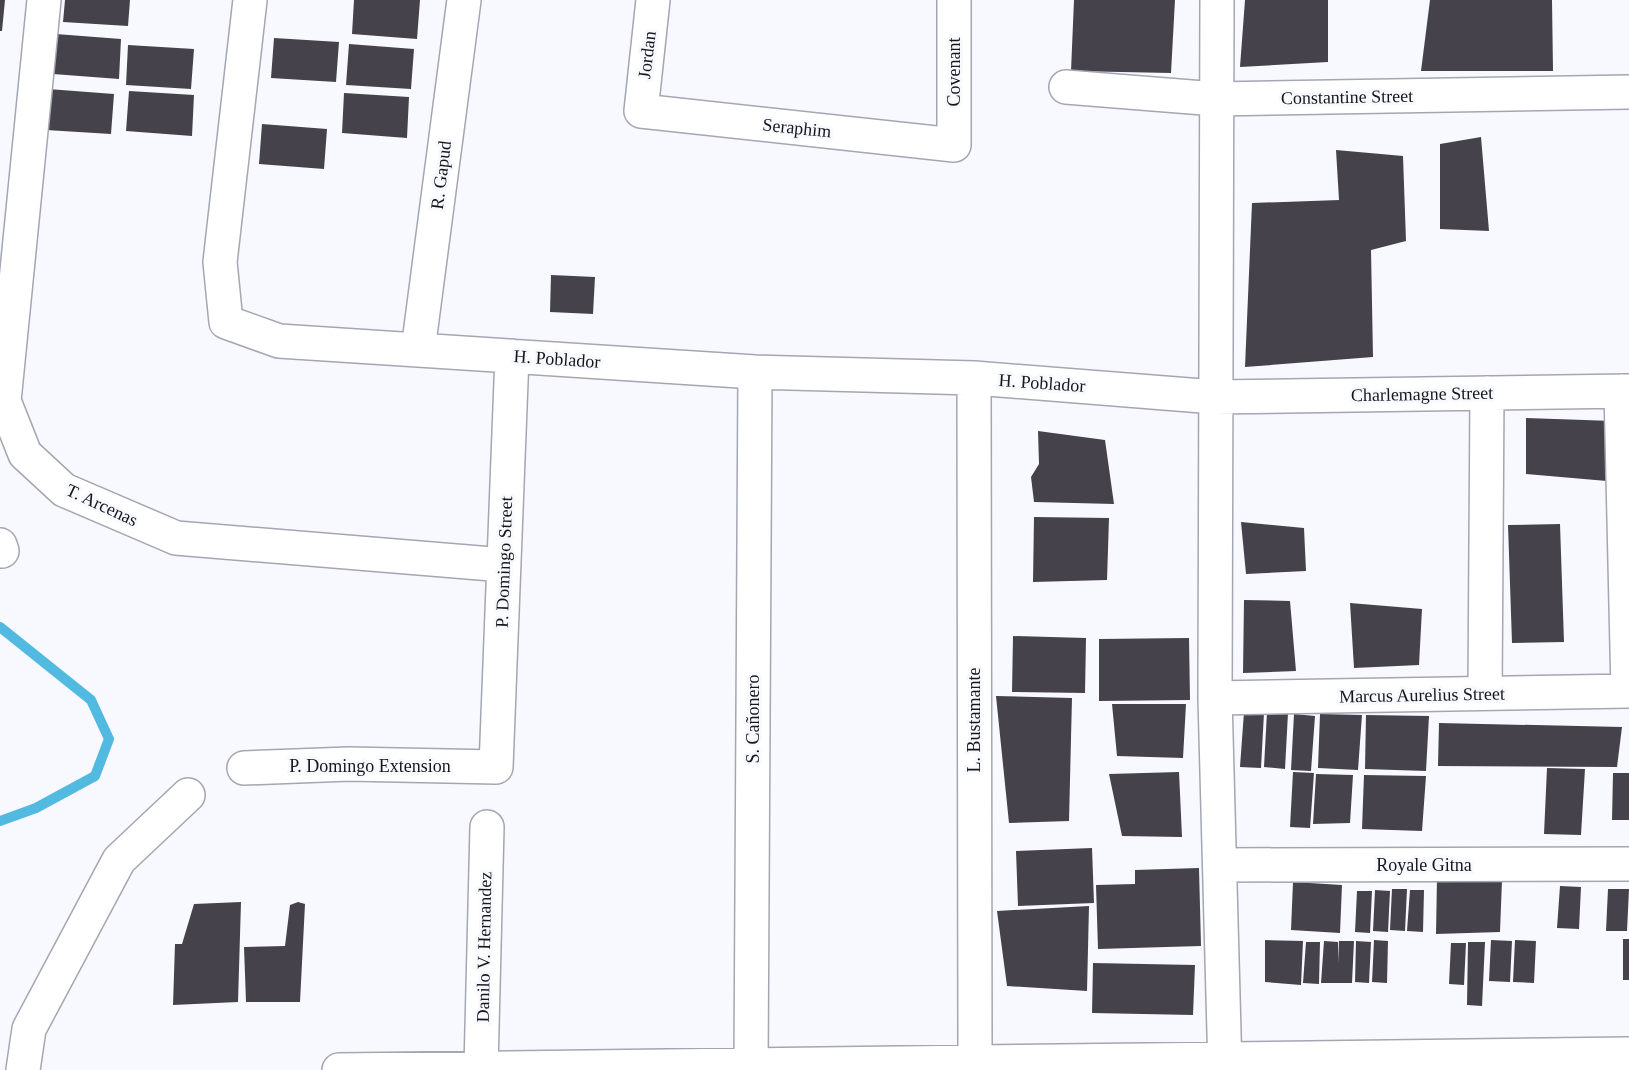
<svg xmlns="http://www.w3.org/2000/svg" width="1629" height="1070" font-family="Georgia,serif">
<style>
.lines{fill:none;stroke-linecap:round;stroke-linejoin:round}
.stream{stroke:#52b9e0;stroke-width:10}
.building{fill:#45424c}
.minor-casing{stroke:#a4a6b1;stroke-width:36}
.minor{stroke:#fff;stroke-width:33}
.labels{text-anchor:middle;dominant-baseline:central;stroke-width:6;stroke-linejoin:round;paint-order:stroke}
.street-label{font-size:18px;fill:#16171b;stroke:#f8f9fe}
</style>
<rect width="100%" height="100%" fill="#f8f9fe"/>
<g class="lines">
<path class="stream" d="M 0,627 L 91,700 L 109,739 L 95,776 L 36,808 L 0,821"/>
</g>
<path class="building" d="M 0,0 L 5,0 L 2,31 L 0,31 Z
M 65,0 L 130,0 L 128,26 L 63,22 Z
M 354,0 L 420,0 L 417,39 L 352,34 Z
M 1074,0 L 1175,0 L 1171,73 L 1071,71 Z
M 1245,0 L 1328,0 L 1328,62 L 1240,67 Z
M 1430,0 L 1552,0 L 1553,71 L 1421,71 Z
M 56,34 L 121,39 L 119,79 L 53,74 Z
M 274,38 L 339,42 L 336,82 L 271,78 Z
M 349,44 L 414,49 L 411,89 L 346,85 Z
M 128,45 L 194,49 L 191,89 L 126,85 Z
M 48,89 L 114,94 L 111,134 L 46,130 Z
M 129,91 L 194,95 L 192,136 L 126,131 Z
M 344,93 L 409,97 L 407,138 L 342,133 Z
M 262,124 L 327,129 L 324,169 L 259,164 Z
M 1481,137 L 1489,231 L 1440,229 L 1440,144 Z
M 1336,150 L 1403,156 L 1406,241 L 1371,250 L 1373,357 L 1245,367 L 1252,203 L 1339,200 Z
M 551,275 L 595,277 L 593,314 L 550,312 Z
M 1526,418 L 1613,421 L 1607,481 L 1526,474 Z
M 1038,431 L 1105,440 L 1114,504 L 1034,502 L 1031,477 L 1039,464 Z
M 1034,517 L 1109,518 L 1107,580 L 1033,582 Z
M 1241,522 L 1304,528 L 1306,571 L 1246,574 Z
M 1560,524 L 1564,642 L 1512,643 L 1508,525 Z
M 1244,600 L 1290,601 L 1296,671 L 1243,673 Z
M 1350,603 L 1422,609 L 1419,665 L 1354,668 Z
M 1013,636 L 1086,638 L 1085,693 L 1012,692 Z
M 1189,638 L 1190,700 L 1099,701 L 1099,639 Z
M 996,696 L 1072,698 L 1069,821 L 1009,823 Z
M 1112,704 L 1186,704 L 1183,758 L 1117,756 Z
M 1244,712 L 1264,713 L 1261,768 L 1240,767 Z
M 1267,712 L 1288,713 L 1285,769 L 1264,767 Z
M 1294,714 L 1315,716 L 1311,771 L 1291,770 Z
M 1320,714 L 1362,715 L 1358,770 L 1318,768 Z
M 1366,715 L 1429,716 L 1426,771 L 1365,769 Z
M 1439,723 L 1622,727 L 1617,767 L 1438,766 Z
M 1547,768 L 1585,769 L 1581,835 L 1544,834 Z
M 1179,772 L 1182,837 L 1122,836 L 1109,774 Z
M 1293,772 L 1314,773 L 1310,828 L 1290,827 Z
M 1613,773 L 1629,773 L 1629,820 L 1612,820 Z
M 1316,774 L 1353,775 L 1350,823 L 1313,824 Z
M 1364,775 L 1426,776 L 1422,831 L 1362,829 Z
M 1092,848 L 1094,903 L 1018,906 L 1016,851 Z
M 1199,868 L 1201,946 L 1098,949 L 1096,885 L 1135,884 L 1135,870 Z
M 1437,878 L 1502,880 L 1500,932 L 1436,934 Z
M 1293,882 L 1342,885 L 1340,933 L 1291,930 Z
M 1560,886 L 1581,887 L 1579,929 L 1557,928 Z
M 1392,889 L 1407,889 L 1405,931 L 1390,930 Z
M 1608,889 L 1629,889 L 1627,931 L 1606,931 Z
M 1375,890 L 1390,891 L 1388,932 L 1373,931 Z
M 1410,890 L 1424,890 L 1423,932 L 1407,931 Z
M 1357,891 L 1372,891 L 1370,933 L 1355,932 Z
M 241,902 L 238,1002 L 173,1005 L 175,944 L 182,944 L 194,904 Z
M 298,902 L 305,904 L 300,1002 L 246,1002 L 244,947 L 285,946 L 290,905 Z
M 1089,906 L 1087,991 L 1007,986 L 997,911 Z
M 1623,939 L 1629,939 L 1629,980 L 1623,980 Z
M 1265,940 L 1303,941 L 1301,985 L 1265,982 Z
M 1374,940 L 1388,941 L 1387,983 L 1372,982 Z
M 1491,940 L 1512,941 L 1510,982 L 1489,981 Z
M 1515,940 L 1536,941 L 1534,983 L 1513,982 Z
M 1324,941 L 1338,942 L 1338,963 L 1339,941 L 1354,941 L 1352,983 L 1321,983 Z
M 1356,941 L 1371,942 L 1369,983 L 1355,982 Z
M 1306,942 L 1320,942 L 1319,984 L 1303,983 Z
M 1468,942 L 1485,942 L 1482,1006 L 1467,1005 Z
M 1451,943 L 1466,943 L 1464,985 L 1449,984 Z
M 1093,963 L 1195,965 L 1193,1015 L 1092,1013 Z"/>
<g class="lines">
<g class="minor-casing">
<path id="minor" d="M 44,0 L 4,401 L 25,454 L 64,490 L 176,538 L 504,565
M 250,0 L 220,262 L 226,322 L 279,341 L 755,372 L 974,378 L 1215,397 L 1629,391
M 653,0 L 641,111 L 954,145 L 954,0
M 1217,0 L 1215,698 L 1225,1070
M 1066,87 L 1216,99 L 1629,92
M 418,350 L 464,0
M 974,378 L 975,1063
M 1621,391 L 1628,691
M 0,545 L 2,551
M 1485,693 L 1487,393
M 1215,698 L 1629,691
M 244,768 L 349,764 L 496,767 L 512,356
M 1220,865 L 1629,864
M 751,1066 L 755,372
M 481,1068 L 487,827
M 23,1070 L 29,1029 L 119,860 L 188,795
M 339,1070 L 1629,1054"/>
</g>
<use href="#minor" class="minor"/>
</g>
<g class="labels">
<g class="street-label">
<text transform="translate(647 55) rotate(-83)">Jordan</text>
<text transform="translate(954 72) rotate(-90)">Covenant</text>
<text transform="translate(1347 97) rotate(-1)">Constantine Street</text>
<text transform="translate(797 128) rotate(6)">Seraphim</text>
<text transform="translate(441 175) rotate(-83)">R. Gapud</text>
<text transform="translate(557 359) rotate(4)">H. Poblador</text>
<text transform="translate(1042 383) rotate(4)">H. Poblador</text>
<text transform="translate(1422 394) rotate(-1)">Charlemagne Street</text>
<text transform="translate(102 505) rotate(25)">T. Arcenas</text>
<text transform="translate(504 562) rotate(-88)">P. Domingo Street</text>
<text transform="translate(1422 695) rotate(-1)">Marcus Aurelius Street</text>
<text transform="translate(753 719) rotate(-90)">S. Cañonero</text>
<text transform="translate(974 720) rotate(-90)">L. Bustamante</text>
<text x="370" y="766">P. Domingo Extension</text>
<text x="1424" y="865">Royale Gitna</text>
<text transform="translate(484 947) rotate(-89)">Danilo V. Hernandez</text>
</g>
</g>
</svg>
